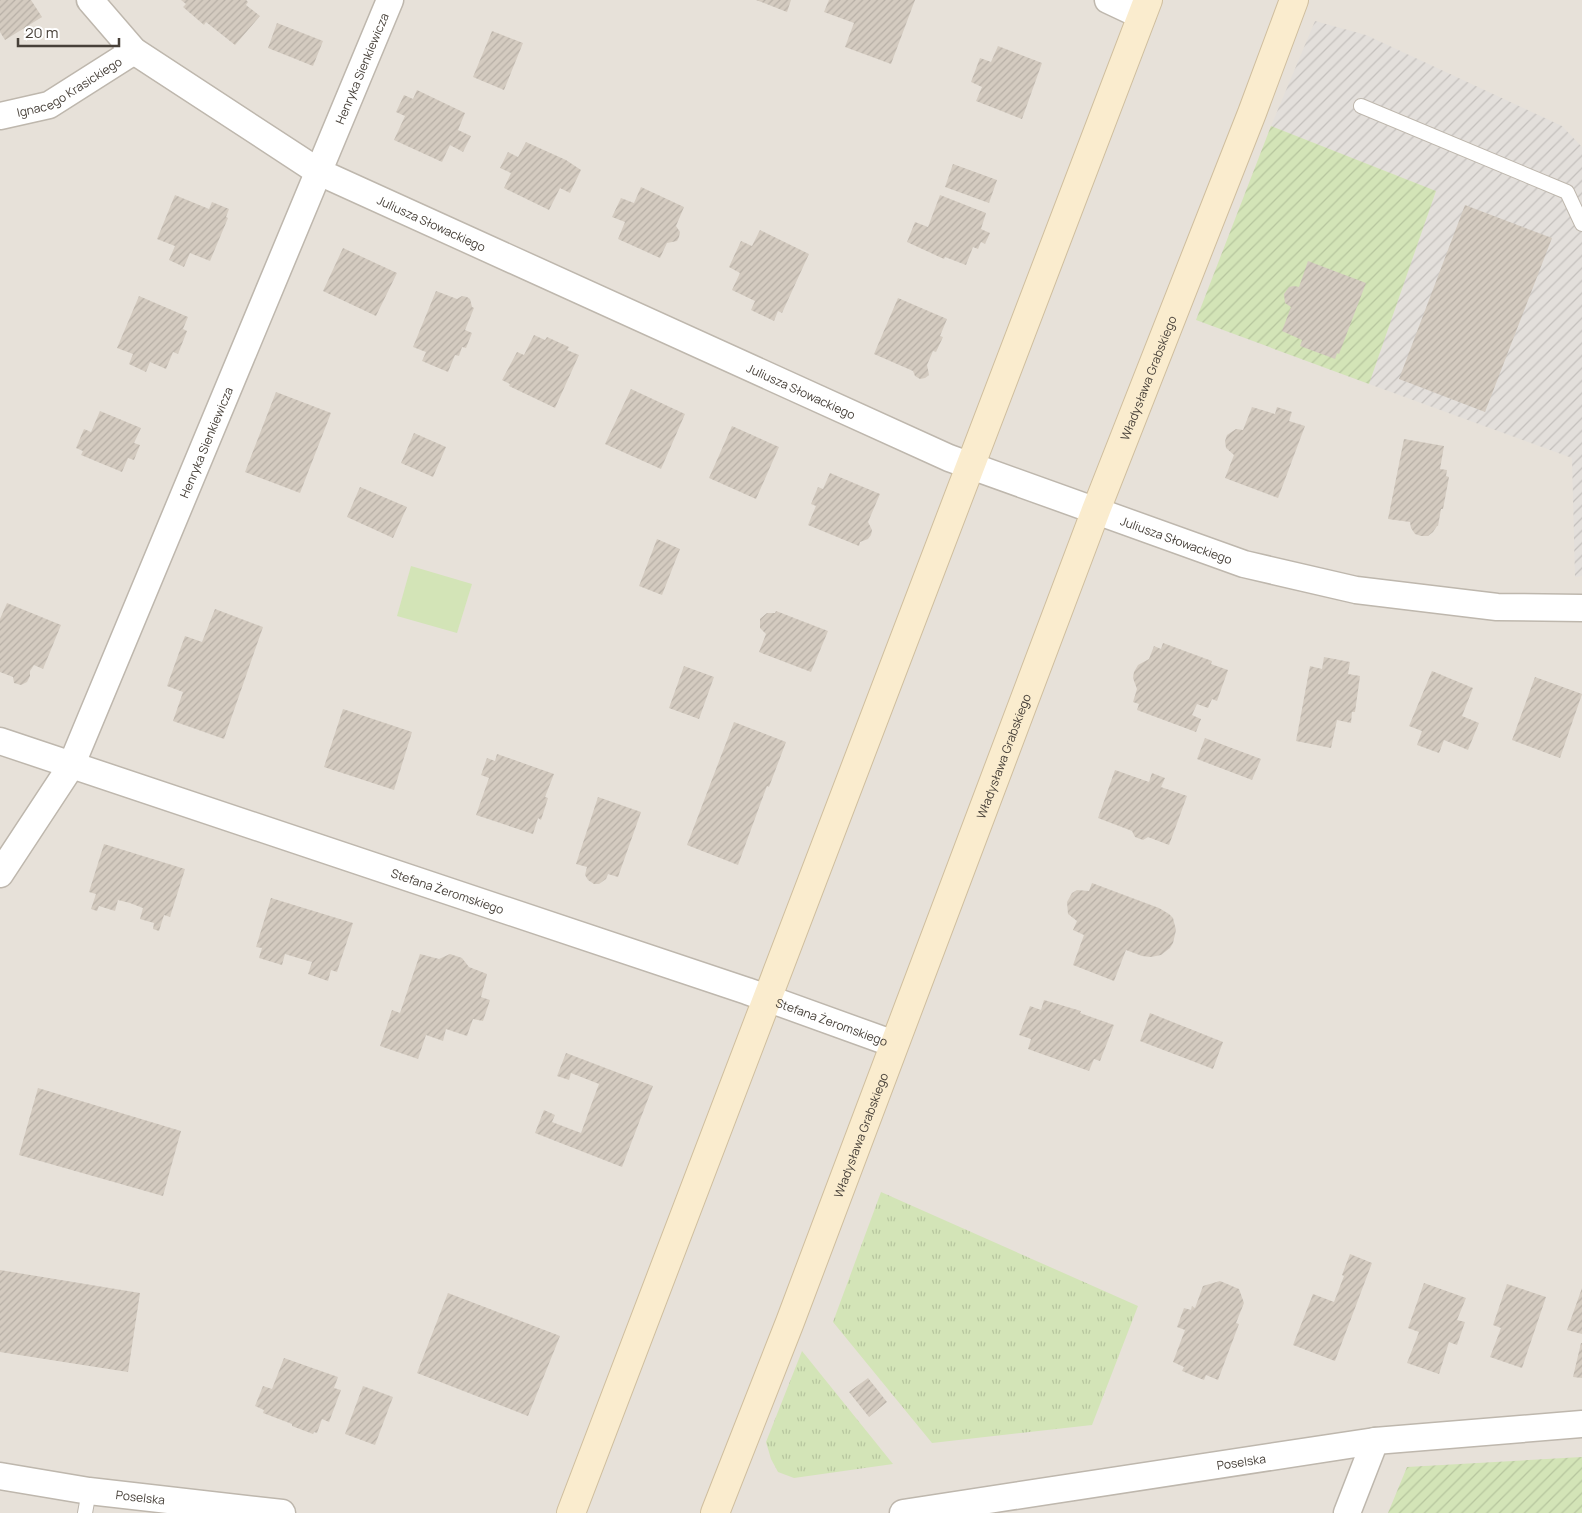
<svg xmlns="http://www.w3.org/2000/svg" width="1582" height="1513" font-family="Manrope,sans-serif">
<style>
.residential{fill:#e7e1d9}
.industrial{fill:url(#industrial-furrows)}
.grass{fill:url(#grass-tufts)}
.garden{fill:url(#garden-furrows)}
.pitch{fill:#d3e4b7}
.building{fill:url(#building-hatch)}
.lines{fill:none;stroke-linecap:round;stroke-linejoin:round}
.lane-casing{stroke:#beb7ad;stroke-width:16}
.street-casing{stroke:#beb7ad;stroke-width:29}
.secondary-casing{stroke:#cfbe9e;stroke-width:30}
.lane{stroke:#fff;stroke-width:14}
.street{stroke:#fff;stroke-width:26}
.secondary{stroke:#faecce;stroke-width:28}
.labels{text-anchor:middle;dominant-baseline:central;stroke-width:4;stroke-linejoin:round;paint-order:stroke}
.street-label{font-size:12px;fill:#474039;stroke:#fff}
</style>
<defs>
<pattern id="industrial-furrows" width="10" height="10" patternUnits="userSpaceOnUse" patternTransform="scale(1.25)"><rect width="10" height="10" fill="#e3dfdb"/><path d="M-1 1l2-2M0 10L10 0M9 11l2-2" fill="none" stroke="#c4c0bd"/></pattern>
<pattern id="grass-tufts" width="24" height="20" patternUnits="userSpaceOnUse" patternTransform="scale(1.25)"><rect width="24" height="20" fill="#d3e4b7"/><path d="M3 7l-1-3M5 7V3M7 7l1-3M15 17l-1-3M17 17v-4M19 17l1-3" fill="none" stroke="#b6c59e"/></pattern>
<pattern id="garden-furrows" width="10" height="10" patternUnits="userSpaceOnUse" patternTransform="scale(1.25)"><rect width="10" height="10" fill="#d3e4b7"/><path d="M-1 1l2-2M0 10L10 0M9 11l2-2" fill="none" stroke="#b6c59e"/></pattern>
<pattern id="building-hatch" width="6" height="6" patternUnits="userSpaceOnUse" patternTransform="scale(1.25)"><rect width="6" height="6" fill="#d4cbc0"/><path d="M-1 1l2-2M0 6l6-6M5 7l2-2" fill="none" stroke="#b7afa6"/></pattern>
</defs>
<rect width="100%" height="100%" fill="#f3f0ea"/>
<path class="residential" d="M 0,0 L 1582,0 L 1582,1513 L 0,1513 Z"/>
<path class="industrial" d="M 1315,21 L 1366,35 L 1562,126 L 1582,147 L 1582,576 L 1575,577 L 1572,458 L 1369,384 L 1436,191 L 1271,126 Z"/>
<path class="grass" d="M 881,1192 L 1138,1306 L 1092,1425 L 932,1443 L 833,1322 Z
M 802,1351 L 893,1464 L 794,1478 L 778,1472 L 771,1459 L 766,1442 Z"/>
<path class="garden" d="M 1271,126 L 1436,191 L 1369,384 L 1196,320 Z
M 1582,1457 L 1582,1513 L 1388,1513 L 1407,1467 Z"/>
<path class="pitch" d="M 411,566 L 472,584 L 457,633 L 397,616 Z"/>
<path class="building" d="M 0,0 L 31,0 L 42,17 L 5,40 L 0,32 Z
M 181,0 L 246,0 L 248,2 L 246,5 L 260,16 L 235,45 L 206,22 L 204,25 L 183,7 L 186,4 Z
M 756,0 L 791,0 L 787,12 Z
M 829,0 L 915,0 L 891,64 L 845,47 L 854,23 L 824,12 Z
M 277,23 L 323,41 L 313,66 L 268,48 Z
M 492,31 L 523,43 L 504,90 L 473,77 Z
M 998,46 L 1042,63 L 1022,119 L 976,101 L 982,87 L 971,82 L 980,58 L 991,62 Z
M 417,90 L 465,113 L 458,130 L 471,136 L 463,152 L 450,145 L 442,162 L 394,140 L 405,116 L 396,112 L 404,95 L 413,99 Z
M 526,142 L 566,160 L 581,170 L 570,193 L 560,188 L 549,210 L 504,188 L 511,173 L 500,168 L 508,152 L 518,157 Z
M 953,164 L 997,180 L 989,203 L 945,187 Z
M 641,187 L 684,207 L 676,226 L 680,232 L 679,237 L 677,241 L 667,243 L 660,258 L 618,239 L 625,222 L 612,217 L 621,198 L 634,203 Z
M 175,195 L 209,209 L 212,202 L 229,209 L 226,217 L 228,218 L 210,261 L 190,253 L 184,267 L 169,260 L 175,246 L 157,239 Z
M 940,195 L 986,213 L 981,229 L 990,233 L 985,244 L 981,242 L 978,249 L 973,247 L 966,265 L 945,257 L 944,259 L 907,242 L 915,222 L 928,227 Z
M 1465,205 L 1552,238 L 1485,412 L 1399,379 Z
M 760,230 L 809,254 L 782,313 L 778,311 L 774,321 L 751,310 L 755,301 L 732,290 L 740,273 L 729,267 L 741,241 L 752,246 Z
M 343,248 L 397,273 L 376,316 L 323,291 Z
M 1308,261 L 1366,283 L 1339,354 L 1337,353 L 1335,359 L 1300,346 L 1302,340 L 1282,331 L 1291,307 L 1285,303 L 1284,294 L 1289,287 L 1294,286 L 1299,287 Z
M 436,291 L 457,299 L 462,296 L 467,297 L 470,299 L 472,307 L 474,308 L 465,330 L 472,333 L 466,348 L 462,347 L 459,356 L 455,355 L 448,372 L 422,361 L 426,352 L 413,347 Z
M 139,296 L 188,317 L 183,329 L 187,331 L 178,354 L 173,352 L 166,369 L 150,362 L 146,372 L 129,364 L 133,354 L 117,348 Z
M 898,298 L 947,319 L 940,336 L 943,337 L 936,352 L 933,351 L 927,365 L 929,375 L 925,378 L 920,379 L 915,376 L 913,371 L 874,354 Z
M 534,335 L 545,340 L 547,337 L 569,347 L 567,350 L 579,355 L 555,408 L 509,386 L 510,384 L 502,380 L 517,352 L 524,355 Z
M 631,389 L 685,414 L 661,469 L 605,444 Z
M 276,392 L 331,413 L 300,493 L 245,472 Z
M 1252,407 L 1275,414 L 1277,407 L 1292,412 L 1289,421 L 1305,426 L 1278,498 L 1225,478 L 1234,455 L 1226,448 L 1225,441 L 1227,435 L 1236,429 L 1243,430 Z
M 100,411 L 141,428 L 134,443 L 140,445 L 134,460 L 128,458 L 122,472 L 81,455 L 83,451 L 76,448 L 84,429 L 91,432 Z
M 732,426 L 779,447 L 756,499 L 709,478 Z
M 414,433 L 446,447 L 433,477 L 401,463 Z
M 1404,439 L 1444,446 L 1440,469 L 1447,470 L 1446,476 L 1449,477 L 1443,509 L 1441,509 L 1438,526 L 1437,526 L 1433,532 L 1428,536 L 1421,536 L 1415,534 L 1411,528 L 1410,522 L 1388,519 Z
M 830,473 L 880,494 L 868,522 L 872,530 L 871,535 L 868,539 L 860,542 L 859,546 L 808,525 L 816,506 L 811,504 L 818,487 L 823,489 Z
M 360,487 L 407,507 L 393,538 L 347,517 Z
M 657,539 L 680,549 L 662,595 L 639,586 Z
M 7,603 L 61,625 L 43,669 L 34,665 L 30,671 L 30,676 L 27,682 L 21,685 L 14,683 L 13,677 L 0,672 L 0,619 Z
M 215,609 L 263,627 L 224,739 L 173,721 L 183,692 L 167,686 L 185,636 L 202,642 Z
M 776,611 L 828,631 L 811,672 L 759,652 L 766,634 L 760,628 L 760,619 L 767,613 L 775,613 Z
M 1163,643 L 1212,661 L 1211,664 L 1228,670 L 1217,701 L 1212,699 L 1208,708 L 1197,704 L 1192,715 L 1201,719 L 1196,732 L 1137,710 L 1139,704 L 1133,702 L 1137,689 L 1133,678 L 1134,672 L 1138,665 L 1149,659 L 1154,646 L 1161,649 Z
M 1324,657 L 1350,662 L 1348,674 L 1360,676 L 1355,712 L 1352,712 L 1351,723 L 1337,720 L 1331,748 L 1296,741 L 1310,666 L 1322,669 Z
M 684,666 L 714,677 L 699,719 L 669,708 Z
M 1432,671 L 1473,688 L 1462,716 L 1479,723 L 1468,750 L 1444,740 L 1439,753 L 1417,745 L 1422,731 L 1409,726 Z
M 1535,677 L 1582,694 L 1560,758 L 1512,740 Z
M 343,709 L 412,732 L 394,790 L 324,767 Z
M 734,722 L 786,742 L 769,787 L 767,786 L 761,802 L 738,865 L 687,845 Z
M 1205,738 L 1261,759 L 1252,780 L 1197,759 Z
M 497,754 L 554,774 L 545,797 L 548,798 L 541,820 L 538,818 L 533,834 L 476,815 L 489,778 L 481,775 L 487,758 L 495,761 Z
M 1115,770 L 1149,782 L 1152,773 L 1165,778 L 1161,787 L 1187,796 L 1169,845 L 1148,837 L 1143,840 L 1135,837 L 1132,831 L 1098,818 Z
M 598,797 L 641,812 L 618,877 L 608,874 L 606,879 L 599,884 L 594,884 L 588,880 L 585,875 L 587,867 L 576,864 Z
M 104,844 L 185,869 L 170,917 L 164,915 L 159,931 L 153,929 L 154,923 L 140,919 L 143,908 L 130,903 L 118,900 L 115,911 L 99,906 L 97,911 L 91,909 L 96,894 L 89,892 Z
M 1092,883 L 1159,908 L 1169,914 L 1173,918 L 1176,930 L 1173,943 L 1170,948 L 1161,955 L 1151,957 L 1142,956 L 1126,950 L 1114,981 L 1073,965 L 1084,935 L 1073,930 L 1077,921 L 1068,914 L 1067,902 L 1072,893 L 1077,890 L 1089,891 Z
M 271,898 L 353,923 L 337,972 L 331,970 L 328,981 L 308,974 L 312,962 L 298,958 L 285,954 L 282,965 L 259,958 L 262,948 L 256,947 Z
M 420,954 L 439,959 L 450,954 L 462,958 L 469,967 L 487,974 L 481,997 L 490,1000 L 483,1021 L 473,1019 L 467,1036 L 446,1029 L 443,1041 L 426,1035 L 418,1059 L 380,1046 L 392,1010 L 400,1013 Z
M 1044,1000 L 1081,1011 L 1080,1013 L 1114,1025 L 1100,1061 L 1094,1059 L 1089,1071 L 1028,1049 L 1031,1039 L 1019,1035 L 1030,1006 L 1041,1010 Z
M 1150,1013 L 1223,1042 L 1213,1069 L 1140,1041 Z
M 566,1053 L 653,1086 L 622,1167 L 535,1133 L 544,1110 L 555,1115 L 552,1122 L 581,1133 L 590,1108 L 599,1084 L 571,1073 L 569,1080 L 557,1076 Z
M 38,1088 L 181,1131 L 163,1196 L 19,1155 Z
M 1350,1254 L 1372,1263 L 1335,1361 L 1293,1345 L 1313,1294 L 1334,1302 L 1344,1276 L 1342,1275 Z
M 0,1270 L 140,1293 L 128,1372 L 0,1352 Z
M 1220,1281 L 1239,1289 L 1244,1303 L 1236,1323 L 1239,1324 L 1218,1380 L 1206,1375 L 1204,1380 L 1182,1371 L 1184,1367 L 1173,1362 L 1185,1330 L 1177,1327 L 1184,1308 L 1191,1310 L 1192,1306 L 1195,1308 L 1203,1286 Z
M 1424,1283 L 1466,1298 L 1457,1320 L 1465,1322 L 1457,1345 L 1449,1342 L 1439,1374 L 1407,1363 L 1419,1332 L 1408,1328 Z
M 1507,1284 L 1546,1297 L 1522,1368 L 1490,1357 L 1501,1328 L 1493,1325 Z
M 1582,1288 L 1582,1334 L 1567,1330 Z
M 448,1293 L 560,1336 L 528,1416 L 417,1373 Z
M 1581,1343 L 1582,1343 L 1582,1378 L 1573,1377 Z
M 284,1358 L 338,1377 L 334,1388 L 341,1390 L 329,1422 L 322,1419 L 317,1433 L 314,1432 L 313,1434 L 292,1426 L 292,1424 L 263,1413 L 264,1410 L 255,1406 L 263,1386 L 272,1389 Z
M 868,1378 L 887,1402 L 869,1417 L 849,1392 Z
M 363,1386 L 393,1397 L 375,1445 L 345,1434 Z"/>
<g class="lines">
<g class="lane-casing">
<path id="lane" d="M 1361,106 L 1567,192 L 1582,224
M 85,1513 L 89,1491"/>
</g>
<g class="street-casing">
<g id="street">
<path id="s1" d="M 90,0 L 134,51 L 319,172 L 949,458 L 1244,564 L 1356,590 L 1497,607 L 1582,608"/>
<path d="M 1108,0 L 1142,16"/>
<path id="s2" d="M 0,116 L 49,105 L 134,51"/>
<path id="s3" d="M 0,741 L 747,991 L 894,1044"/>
<path id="s4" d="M 0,874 L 71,766 L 390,0"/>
<path id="s5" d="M 0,1476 L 89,1491 L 282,1513"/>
<path id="s6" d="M 903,1513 L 1375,1441 L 1582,1424"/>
<path d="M 1347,1513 L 1375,1441"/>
</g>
</g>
<g class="secondary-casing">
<g id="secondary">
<path d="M 571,1513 L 1148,0"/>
<path id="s7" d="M 715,1513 L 790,1322 L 1096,510 L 1252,113 L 1294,0"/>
</g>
</g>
<use href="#lane" class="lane"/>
<use href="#street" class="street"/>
<use href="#secondary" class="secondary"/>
</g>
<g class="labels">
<g class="street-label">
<text stroke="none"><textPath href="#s4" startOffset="885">Henryka Sienkiewicza</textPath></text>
<text stroke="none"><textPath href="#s2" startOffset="76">Ignacego Krasickiego</textPath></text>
<text stroke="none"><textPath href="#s1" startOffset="412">Juliusza Słowackiego</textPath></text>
<text stroke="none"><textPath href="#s7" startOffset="1215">Władysława Grabskiego</textPath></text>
<text stroke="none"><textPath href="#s1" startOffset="818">Juliusza Słowackiego</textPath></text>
<text stroke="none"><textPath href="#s4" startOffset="480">Henryka Sienkiewicza</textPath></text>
<text stroke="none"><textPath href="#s1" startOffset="1222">Juliusza Słowackiego</textPath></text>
<text stroke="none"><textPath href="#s7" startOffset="810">Władysława Grabskiego</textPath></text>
<text stroke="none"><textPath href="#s3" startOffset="472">Stefana Żeromskiego</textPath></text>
<text stroke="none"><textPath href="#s3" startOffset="878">Stefana Żeromskiego</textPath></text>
<text stroke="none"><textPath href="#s7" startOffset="405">Władysława Grabskiego</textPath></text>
<text stroke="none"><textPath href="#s6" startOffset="342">Poselska</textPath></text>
<text stroke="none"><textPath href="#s5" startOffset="142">Poselska</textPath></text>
</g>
</g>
<path d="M18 38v8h101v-8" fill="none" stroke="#474039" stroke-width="2.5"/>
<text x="25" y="38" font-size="15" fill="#474039" stroke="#ffffff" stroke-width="4" paint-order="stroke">20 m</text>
</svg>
